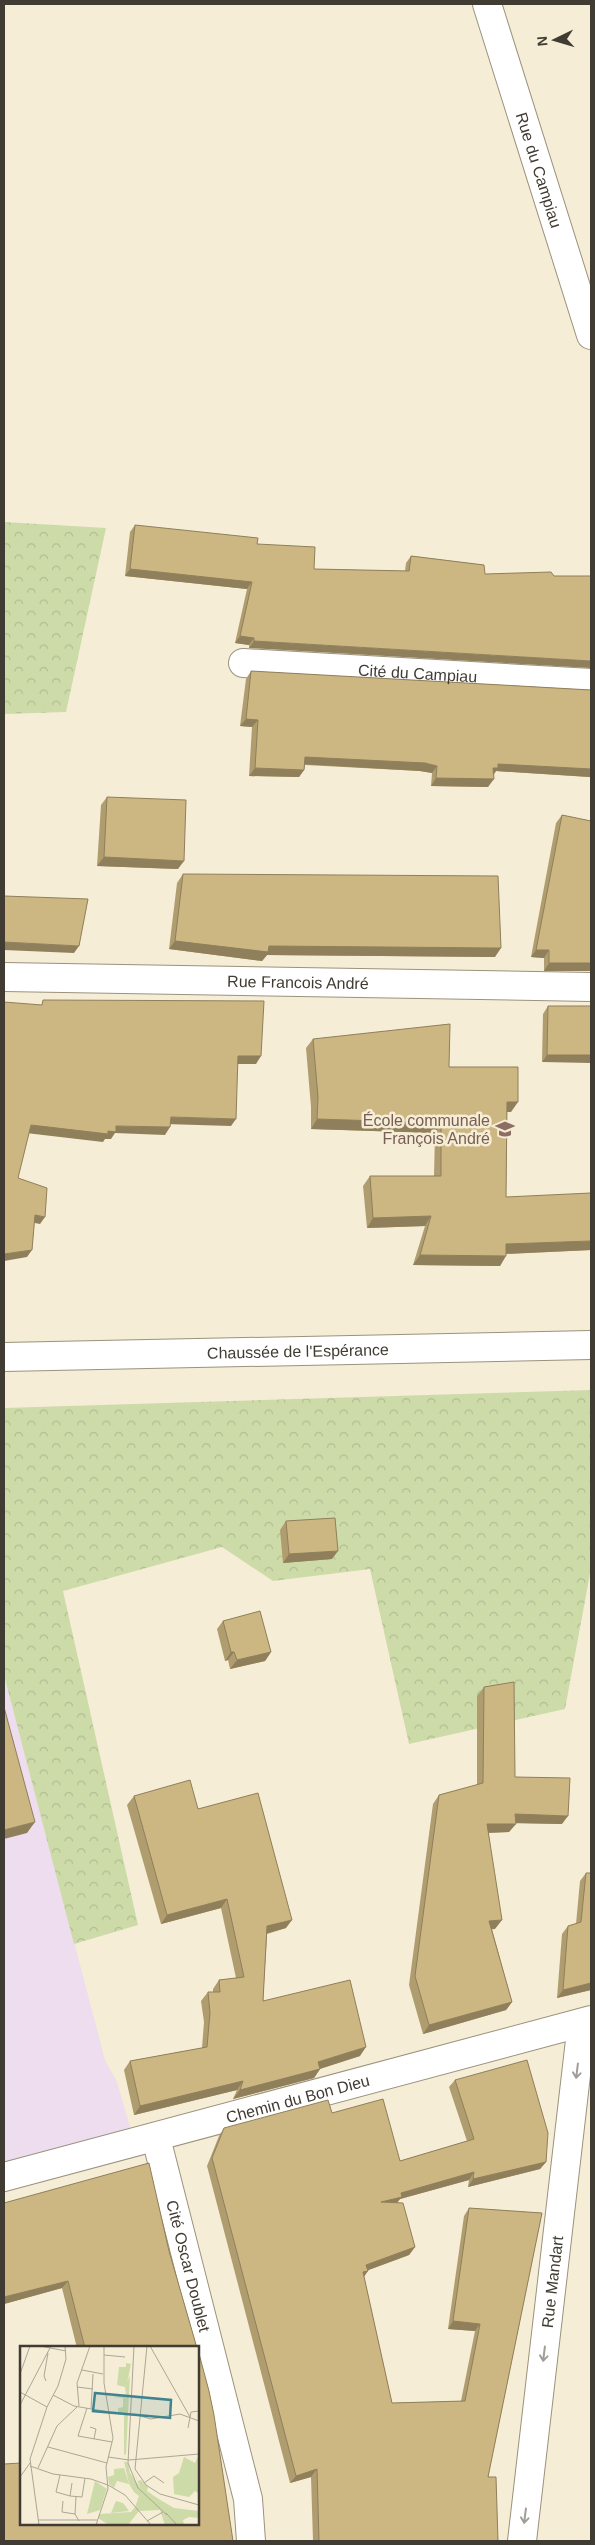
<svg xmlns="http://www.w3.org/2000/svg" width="595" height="2545" font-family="Helvetica,sans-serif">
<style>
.commercial{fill:#ede}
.forest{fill:url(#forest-crowns)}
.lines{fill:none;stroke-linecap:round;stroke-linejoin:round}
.minor-casing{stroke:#9b927d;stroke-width:30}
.major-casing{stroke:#9b927d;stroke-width:30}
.minor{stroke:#fff;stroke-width:28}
.major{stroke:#fff;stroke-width:28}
.wall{fill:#af9d70}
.shaded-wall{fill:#8f7f5b}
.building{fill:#ccb682;stroke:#8f7f5b}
.oneway{stroke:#a09e99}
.labels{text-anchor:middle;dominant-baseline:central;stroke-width:5;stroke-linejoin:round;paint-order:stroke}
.street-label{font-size:16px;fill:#403c33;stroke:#f6edd6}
.education-label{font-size:16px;fill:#785e54;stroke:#f6edd6;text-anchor:end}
.inset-road{fill:none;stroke:#ada695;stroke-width:1}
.view{fill:#3e838f;fill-opacity:0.15;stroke:#3e838f;stroke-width:2.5}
.inset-edge{fill:none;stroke:#403c33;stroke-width:2.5}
</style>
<defs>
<pattern id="forest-crowns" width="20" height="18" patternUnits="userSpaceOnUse" patternTransform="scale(1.25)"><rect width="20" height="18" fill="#cddba9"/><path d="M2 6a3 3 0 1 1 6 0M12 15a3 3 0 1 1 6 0" fill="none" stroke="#b1bd92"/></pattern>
</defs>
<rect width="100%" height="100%" fill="#f6edd6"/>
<path class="commercial" d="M 4,1675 L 105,2060 L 117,2082 L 135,2144 L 4,2177 Z"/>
<path class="forest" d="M 4,522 L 106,528 L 66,712 L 4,714 Z
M 591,1390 L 591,1568 L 565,1709 L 409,1744 L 370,1569 L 273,1581 L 222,1547 L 63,1591 L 138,1925 L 74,1944 L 4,1675 L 4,1408 Z"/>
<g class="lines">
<g class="minor-casing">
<g id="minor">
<path id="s1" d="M 487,4 L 591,335"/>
<path id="s2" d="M 243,663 L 591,683"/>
<path id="s3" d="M 4,977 L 591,987"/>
<path id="s4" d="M 156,2138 L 248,2499 L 251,2541"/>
<path id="s5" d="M 4,2177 L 591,2020"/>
<path id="s6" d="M 522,2541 L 582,2023"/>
</g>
</g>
<g class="major-casing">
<g id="major">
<path id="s7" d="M 4,1357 L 591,1345"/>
</g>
</g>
<use href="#minor" class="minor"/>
<use href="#major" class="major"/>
</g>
<path class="wall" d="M 135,525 L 257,544 L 314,569 L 405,571 L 406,563 L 411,556 L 484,565 L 249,648 L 249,645 L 235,643 L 247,589 L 125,576 L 130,532 Z
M 251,671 L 591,690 L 591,776 L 590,777 L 496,771 L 493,775 L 488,787 L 431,786 L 432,773 L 420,771 L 305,765 L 304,770 L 299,777 L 249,776 L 252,727 L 240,726 L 246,679 Z
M 107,797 L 178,869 L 97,866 L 101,805 Z
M 562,815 L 591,821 L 591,971 L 544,971 L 544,958 L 531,957 L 556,823 Z
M 183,874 L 495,957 L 267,955 L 262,961 L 169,949 L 177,883 Z
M 548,1006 L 591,1006 L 542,1062 L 543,1014 Z
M 313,1039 L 449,1067 L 511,1112 L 507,1112 L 506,1197 L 591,1250 L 506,1254 L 500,1266 L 413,1265 L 425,1226 L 367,1228 L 363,1186 L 370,1176 L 434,1176 L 435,1133 L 311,1129 L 311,1107 L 306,1048 Z
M 286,1521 L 332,1559 L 283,1563 L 280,1530 Z
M 223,1621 L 271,1652 L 265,1661 L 230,1669 L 228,1660 L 225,1661 L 217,1629 Z
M 484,1687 L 515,1777 L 562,1824 L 516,1823 L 509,1832 L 488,1833 L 495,1929 L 492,1929 L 512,2002 L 506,2010 L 423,2034 L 409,1985 L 433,1804 L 439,1795 L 477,1785 L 477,1696 Z
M 134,1796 L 198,1809 L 286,1928 L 267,1934 L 263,2001 L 360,2056 L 320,2069 L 314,2078 L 233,2099 L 237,2090 L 134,2115 L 124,2070 L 130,2061 L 202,2048 L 204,2022 L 201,2001 L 208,1992 L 213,1992 L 213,1989 L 219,1980 L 236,1978 L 221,1908 L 161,1924 L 127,1805 Z
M 586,1873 L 591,1873 L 591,1990 L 557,1998 L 562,1934 L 568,1926 L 576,1924 L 580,1881 Z
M 455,2080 L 546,2162 L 540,2169 L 468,2187 L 469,2180 L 400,2199 L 397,2203 L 415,2247 L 409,2255 L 368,2270 L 364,2277 L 392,2403 L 461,2401 L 475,2331 L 448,2329 L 464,2216 L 469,2208 L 542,2213 L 488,2477 L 498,2541 L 313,2541 L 311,2477 L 290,2483 L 207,2166 L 219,2136 L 224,2128 L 332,2113 L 400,2161 L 467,2141 L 449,2087 Z
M 4,2203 L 169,2251 L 197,2348 L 77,2348 L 62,2288 L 4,2304 Z"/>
<path class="shaded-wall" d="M 130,569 L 252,582 L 247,589 L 125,576 Z
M 240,636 L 254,638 L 249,645 L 235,643 Z
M 254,641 L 591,661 L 591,668 L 249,648 Z
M 246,719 L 258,720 L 252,727 L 240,726 Z
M 305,757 L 425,763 L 437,766 L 432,773 L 420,771 L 300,764 Z
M 498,764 L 591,769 L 591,776 L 590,777 L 496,771 L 493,776 L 493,768 Z
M 255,768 L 304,770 L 299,777 L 249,776 Z
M 436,778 L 494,779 L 488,787 L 431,786 Z
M 104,857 L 184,861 L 178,869 L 97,866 Z
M 175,941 L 501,948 L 495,957 L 267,955 L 262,961 L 169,949 Z
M 4,942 L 79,946 L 74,953 L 4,950 Z
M 536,950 L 549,950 L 544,958 L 531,957 Z
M 549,963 L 591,963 L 591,971 L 544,971 Z
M 547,1055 L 591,1055 L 591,1063 L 542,1062 Z
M 238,1056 L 261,1056 L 256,1064 L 233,1064 Z
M 507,1102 L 518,1102 L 511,1112 L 500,1112 Z
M 171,1117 L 236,1119 L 231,1126 L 165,1124 Z
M 317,1119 L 441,1123 L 435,1133 L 311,1129 Z
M 31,1125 L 108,1131 L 116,1126 L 170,1127 L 165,1135 L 115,1133 L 111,1139 L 105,1139 L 103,1142 L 26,1133 Z
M 35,1215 L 45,1217 L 40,1224 L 30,1222 Z
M 431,1216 L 425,1226 L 367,1228 L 373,1218 Z
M 591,1241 L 591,1250 L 500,1254 L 506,1244 Z
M 32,1250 L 27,1257 L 4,1261 L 4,1254 Z
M 420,1255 L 506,1256 L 500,1266 L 413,1265 Z
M 338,1551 L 332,1559 L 283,1563 L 289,1554 Z
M 231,1652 L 234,1652 L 228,1660 L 225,1661 Z
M 271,1652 L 265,1661 L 230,1669 L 237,1660 Z
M 515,1814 L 568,1816 L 562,1824 L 509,1823 Z
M 35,1822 L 27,1833 L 4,1839 L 4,1830 Z
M 487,1824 L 516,1824 L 509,1832 L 481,1833 Z
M 227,1899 L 221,1908 L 161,1924 L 167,1915 Z
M 292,1920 L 286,1928 L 261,1935 L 267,1926 Z
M 502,1920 L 495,1929 L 483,1930 L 489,1921 Z
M 591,1983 L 591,1990 L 557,1998 L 563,1990 Z
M 512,2002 L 506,2010 L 423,2034 L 429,2025 Z
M 366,2047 L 360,2056 L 316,2070 L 320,2069 L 314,2078 L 233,2099 L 240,2090 L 318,2062 Z
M 243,2081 L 237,2090 L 134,2115 L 140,2106 Z
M 546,2162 L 540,2169 L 468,2187 L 473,2179 Z
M 474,2172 L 469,2180 L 400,2199 L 396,2204 L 381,2202 L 401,2193 Z
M 415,2247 L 409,2255 L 366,2271 L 368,2271 L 362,2279 L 357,2279 L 366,2265 Z
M 68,2281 L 62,2288 L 4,2304 L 4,2297 Z
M 453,2321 L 480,2324 L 475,2331 L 448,2329 Z
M 317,2469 L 311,2477 L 290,2483 L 296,2476 Z"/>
<path class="building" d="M 135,525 L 258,538 L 257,544 L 315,547 L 314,569 L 409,571 L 411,556 L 484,565 L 485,574 L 551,572 L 554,576 L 591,576 L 591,661 L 254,641 L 254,638 L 240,636 L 252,582 L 130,569 Z
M 251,671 L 591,690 L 591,769 L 498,764 L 498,768 L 493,768 L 494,779 L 436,778 L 437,766 L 425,763 L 305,757 L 304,770 L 255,768 L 258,720 L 246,719 Z
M 107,797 L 186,800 L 184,861 L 104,857 Z
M 562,815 L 591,821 L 591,963 L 549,963 L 549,950 L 536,950 Z
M 183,874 L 498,876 L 501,948 L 269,946 L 268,952 L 175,941 Z
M 4,896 L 88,899 L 79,946 L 4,942 Z
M 43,1000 L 264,1001 L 261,1056 L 238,1056 L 236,1119 L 171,1117 L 170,1127 L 116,1126 L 116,1132 L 108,1131 L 108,1134 L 31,1125 L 18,1178 L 47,1188 L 45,1217 L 35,1215 L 32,1250 L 4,1254 L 4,1002 L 42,1005 Z
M 548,1006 L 591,1006 L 591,1055 L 547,1055 Z
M 450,1024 L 449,1067 L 518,1067 L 518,1102 L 507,1102 L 506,1197 L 591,1193 L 591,1241 L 506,1244 L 506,1256 L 420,1255 L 431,1216 L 373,1218 L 370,1176 L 441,1176 L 441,1123 L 317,1119 L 318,1097 L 313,1039 Z
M 335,1518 L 338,1551 L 289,1554 L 286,1521 Z
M 260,1611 L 271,1652 L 237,1660 L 234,1652 L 231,1652 L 223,1621 Z
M 514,1682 L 515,1777 L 570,1778 L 568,1816 L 515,1814 L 516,1824 L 487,1824 L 502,1920 L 489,1921 L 512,2002 L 429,2025 L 415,1976 L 439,1795 L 483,1783 L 484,1687 Z
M 4,1707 L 35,1822 L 4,1830 Z
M 190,1780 L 198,1809 L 258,1793 L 292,1920 L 267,1926 L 263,2001 L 350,1980 L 366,2047 L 318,2062 L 320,2069 L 240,2090 L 243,2081 L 140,2106 L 130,2061 L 207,2047 L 210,2013 L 208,1992 L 220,1992 L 219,1980 L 244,1977 L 227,1899 L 167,1915 L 134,1796 Z
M 586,1873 L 591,1873 L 591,1983 L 563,1990 L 568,1926 L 581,1922 Z
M 527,2060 L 548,2133 L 546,2162 L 473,2179 L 474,2172 L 401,2193 L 402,2197 L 381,2202 L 403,2203 L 415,2247 L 366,2265 L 368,2271 L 363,2272 L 392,2403 L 465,2401 L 480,2324 L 453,2321 L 469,2208 L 542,2213 L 488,2477 L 496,2477 L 498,2541 L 319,2541 L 317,2469 L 296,2476 L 212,2158 L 224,2128 L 328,2100 L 332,2113 L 383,2099 L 400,2161 L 474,2139 L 455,2080 Z
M 149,2163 L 169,2251 L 197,2348 L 85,2348 L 68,2281 L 4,2297 L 4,2203 Z
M 198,2350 L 209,2391 L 214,2415 L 233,2541 L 4,2541 L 4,2464 L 21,2463 L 21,2524 L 198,2524 Z"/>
<defs><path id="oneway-shaft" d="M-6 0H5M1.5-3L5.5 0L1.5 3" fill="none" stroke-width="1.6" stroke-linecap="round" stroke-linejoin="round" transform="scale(1.25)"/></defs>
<g class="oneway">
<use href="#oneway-shaft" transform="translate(577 2071) rotate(97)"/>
<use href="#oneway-shaft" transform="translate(544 2354) rotate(97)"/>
<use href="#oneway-shaft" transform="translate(525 2516) rotate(97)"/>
</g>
<defs>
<g id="school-bare" transform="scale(1.5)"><path d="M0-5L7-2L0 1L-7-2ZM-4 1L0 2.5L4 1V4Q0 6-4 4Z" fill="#8d6e63" stroke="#f6edd6" stroke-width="2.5" paint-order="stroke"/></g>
</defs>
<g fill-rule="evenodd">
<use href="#school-bare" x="505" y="1129"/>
</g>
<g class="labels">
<g class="street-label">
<text stroke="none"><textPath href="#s1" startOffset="174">Rue du Campiau</textPath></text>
<text stroke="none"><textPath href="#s2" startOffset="175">Cité du Campiau</textPath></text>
<text stroke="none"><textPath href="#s3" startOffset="294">Rue Francois André</textPath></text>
<text stroke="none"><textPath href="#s7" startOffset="294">Chaussée de l'Espérance</textPath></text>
<text stroke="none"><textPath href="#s5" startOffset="304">Chemin du Bon Dieu</textPath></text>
<text stroke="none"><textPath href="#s4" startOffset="132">Cité Oscar Doublet</textPath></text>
<text stroke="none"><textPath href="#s6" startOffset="261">Rue Mandart</textPath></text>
</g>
<g class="education-label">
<text x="490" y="1120">École communale<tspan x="490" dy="18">François André</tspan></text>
</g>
</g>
<g transform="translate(20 2346)">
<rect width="179" height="179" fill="#f6edd6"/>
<path d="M 106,17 L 111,18 L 107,37 L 105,41 L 97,39 L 99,21 L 106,21 ZM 104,122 L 109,138 L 97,135 L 94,142 L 89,138 L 88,131 L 94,129 L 94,123 ZM 113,124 L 118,135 L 121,134 L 128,141 L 127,145 L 137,152 L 154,162 L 179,165 L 179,172 L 169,171 L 163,174 L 164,179 L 145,179 L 140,164 L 119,165 L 108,179 L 89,179 L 78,172 L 79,168 L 111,166 L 115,161 L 119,150 L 114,146 L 122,146 Z" fill="#cddba9"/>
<path d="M 110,29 L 106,108 L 104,109 L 104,69 L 98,67 L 98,62 L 103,61 L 103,52 L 92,51 L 106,49 L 105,41 ZM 179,108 L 179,148 L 175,145 L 169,151 L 154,148 L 153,131 L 159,127 L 164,111 L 175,117 ZM 104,115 L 108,117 L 110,127 L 126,150 L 114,146 L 109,138 ZM 96,155 L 103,157 L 109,165 L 91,167 Z" fill="#cddba9"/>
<path d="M 75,135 L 87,143 L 80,164 L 67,168 Z" fill="#cddba9"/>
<path class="inset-road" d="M 20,0 L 46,5M 114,0 L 108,117 L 118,142 L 147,169M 127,0 L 115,123 L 126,139 L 140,148 L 179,159M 130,0 L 170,71M 84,9 L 105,11M 62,24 L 83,28M 0,28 L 10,0M 26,35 L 24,30 L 28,7M 57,41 L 73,43M 0,46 L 27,61M 33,49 L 54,60 L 89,66M 0,59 L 31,0M 59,60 L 57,37 L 70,0M 67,62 L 58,90 L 92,96M 71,63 L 73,28M 120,70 L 131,73 L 160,68 L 179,75M 70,81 L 76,83 L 74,93M 168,82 L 171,66 L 179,65M 28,101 L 87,117M 88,111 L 109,114 L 179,108M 10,120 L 33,128 L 71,133 L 88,139 L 105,149 L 131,179M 18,122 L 37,80 L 57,61M 40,129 L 36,146 L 50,150M 0,131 L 10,117M 52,137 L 50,150 L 62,151 L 65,132M 124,137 L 134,130 L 144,137M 56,151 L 55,168 L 59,175M 43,155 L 42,166 L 55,168M 146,167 L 157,179M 18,174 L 77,174M 127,175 L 143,166M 19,179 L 10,113 L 27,61 L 38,40 L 46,13 L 45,0M 76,179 L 88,143 L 86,121 L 93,92 L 84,37 L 84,0"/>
<path class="view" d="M 75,47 L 151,54 L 150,72 L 73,65 Z"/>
<rect width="179" height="179" class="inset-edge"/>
</g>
<rect width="595" height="2545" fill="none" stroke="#403c33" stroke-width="10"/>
<g transform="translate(555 40) rotate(265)" stroke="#f6edd6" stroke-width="4" paint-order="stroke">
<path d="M0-4L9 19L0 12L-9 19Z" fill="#403c33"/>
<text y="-8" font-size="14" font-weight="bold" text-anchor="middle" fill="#403c33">N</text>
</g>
</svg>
